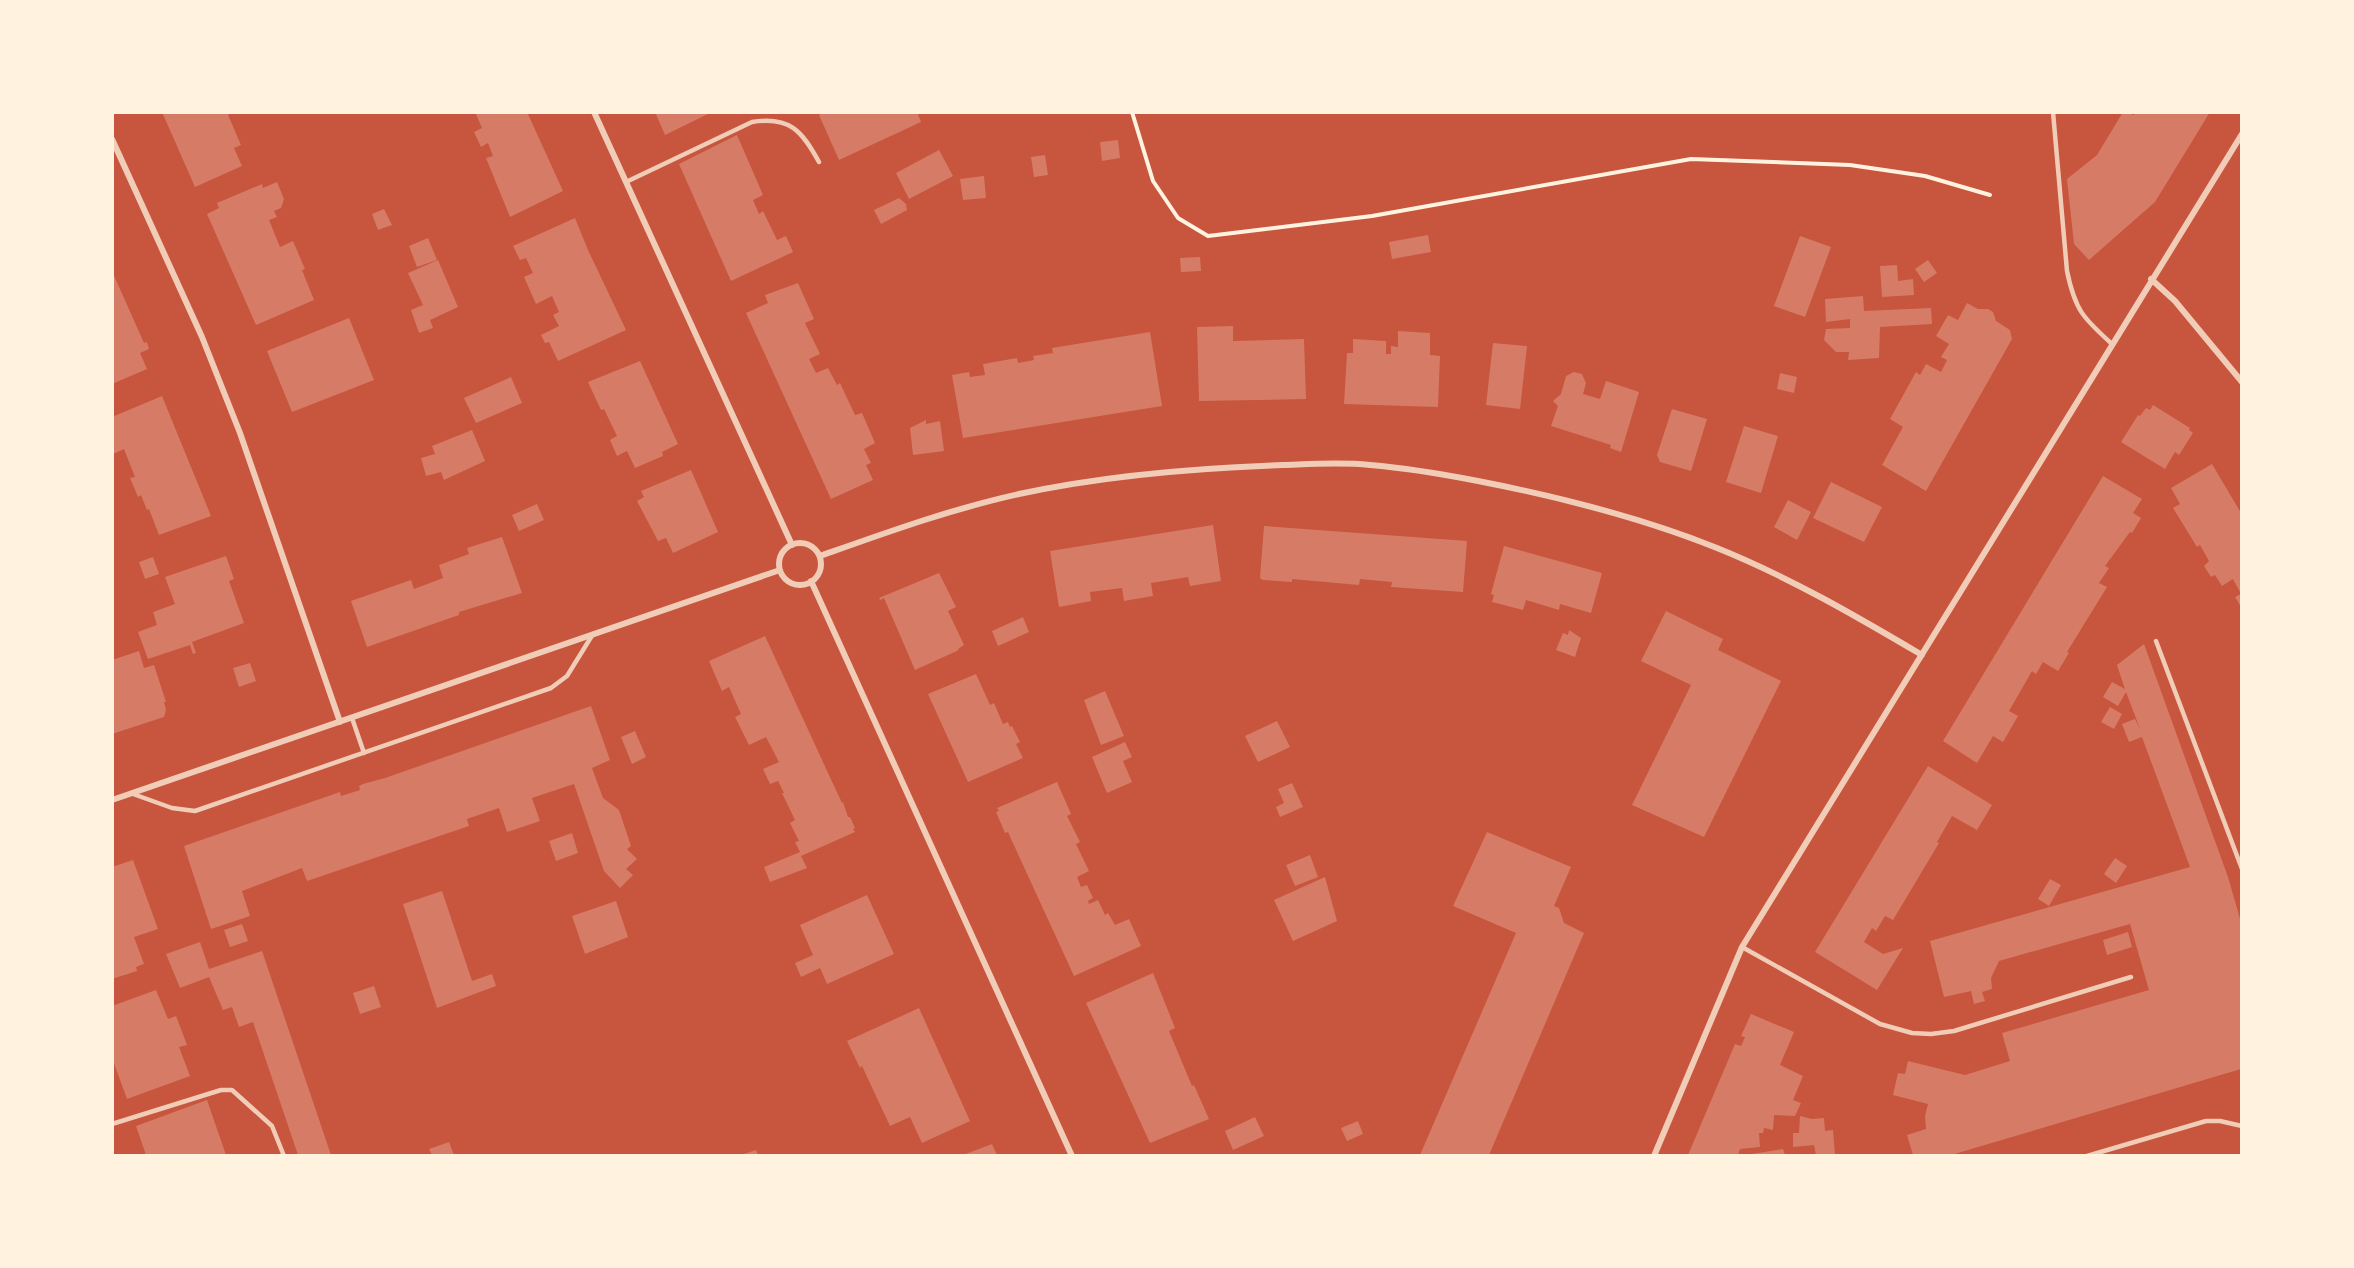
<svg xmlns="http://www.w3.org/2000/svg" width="2354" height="1268" font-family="'Archivo Narrow',sans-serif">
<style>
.building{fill:#d67c66}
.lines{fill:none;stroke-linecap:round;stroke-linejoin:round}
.path{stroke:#fff3e0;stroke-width:4}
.service{stroke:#f1ccb7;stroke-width:4.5}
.minor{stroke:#f1ccb7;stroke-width:6}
</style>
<rect width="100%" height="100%" fill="#c8553d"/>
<path class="building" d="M 162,112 L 234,112 L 228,115 L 241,145 L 234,148 L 242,166 L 195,187 Z
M 475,112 L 527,112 L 563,191 L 510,217 L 486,158 L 493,156 L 488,143 L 481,147 L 474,132 L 482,128 Z
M 655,112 L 712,112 L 665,135 Z
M 824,112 L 917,112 L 921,122 L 839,160 L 819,115 Z
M 2123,112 L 2134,115 L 2136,112 L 2210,112 L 2155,202 L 2089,260 L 2074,244 L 2067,179 L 2097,155 Z
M 737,135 L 763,195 L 753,200 L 759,214 L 763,211 L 777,240 L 786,236 L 793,252 L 731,281 L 679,164 Z
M 1118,140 L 1120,158 L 1102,161 L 1100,142 Z
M 939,150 L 953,176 L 909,199 L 896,173 Z
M 1045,155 L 1048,175 L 1034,177 L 1031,157 Z
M 984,176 L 986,198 L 963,200 L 960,179 Z
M 277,182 L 284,199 L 281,208 L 274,211 L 277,217 L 269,220 L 280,247 L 293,241 L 305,269 L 302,270 L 314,300 L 256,325 L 207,214 L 219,208 L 217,203 L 262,184 L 263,188 Z
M 899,198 L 906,204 L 907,210 L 881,224 L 874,210 Z
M 384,209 L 392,225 L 378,230 L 372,214 Z
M 575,218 L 588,250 L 626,330 L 558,361 L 549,342 L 545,343 L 541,335 L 559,326 L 553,315 L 559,312 L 552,296 L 536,304 L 524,277 L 533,273 L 526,258 L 520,260 L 513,246 Z
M 1428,235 L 1431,252 L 1392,259 L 1389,242 Z
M 1800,236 L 1831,247 L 1805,317 L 1774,306 Z
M 428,238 L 437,260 L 417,267 L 409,246 Z
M 1200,257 L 1201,271 L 1181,272 L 1180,258 Z
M 438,260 L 458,307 L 430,320 L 433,328 L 419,333 L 411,310 L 423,305 L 408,273 Z
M 1928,260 L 1937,273 L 1924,282 L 1915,269 Z
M 1897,265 L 1898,281 L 1913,279 L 1914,295 L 1882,297 L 1880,266 Z
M 112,271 L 144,343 L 147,342 L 149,349 L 140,353 L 147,369 L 112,384 Z
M 798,283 L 814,319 L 805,323 L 820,354 L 809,359 L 816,373 L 828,368 L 837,385 L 840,383 L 855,415 L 862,413 L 875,443 L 864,449 L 871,463 L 866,465 L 873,480 L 831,499 L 746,313 L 768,303 L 765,295 Z
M 1863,296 L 1864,311 L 1931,308 L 1932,324 L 1880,327 L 1879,358 L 1848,360 L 1849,352 L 1836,352 L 1824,340 L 1826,329 L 1850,328 L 1850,319 L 1826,322 L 1825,299 Z
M 1967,303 L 1978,309 L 1988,309 L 1993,312 L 1996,321 L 2010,330 L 2012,339 L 1926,491 L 1882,465 L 1903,427 L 1890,419 L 1916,372 L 1920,375 L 1926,364 L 1941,372 L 1947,360 L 1941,357 L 1949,344 L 1936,336 L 1948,315 L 1958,320 Z
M 349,318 L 374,380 L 292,412 L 267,351 Z
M 1233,326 L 1233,341 L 1304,339 L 1306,399 L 1199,401 L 1197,327 Z
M 1398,331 L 1430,333 L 1430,355 L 1440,356 L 1438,407 L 1344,404 L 1347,353 L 1353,353 L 1353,339 L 1386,341 L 1386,354 L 1391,354 L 1391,346 L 1398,347 Z
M 1150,332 L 1162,406 L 963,438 L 952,375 L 969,372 L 970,377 L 985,375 L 983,364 L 1017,358 L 1018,363 L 1034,360 L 1033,356 L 1053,353 L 1052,348 Z
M 1493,343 L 1527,346 L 1520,409 L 1486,405 Z
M 640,361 L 678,444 L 662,452 L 663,456 L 635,468 L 627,451 L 617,456 L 610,440 L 617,436 L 604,409 L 601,410 L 588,382 Z
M 1574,372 L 1582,374 L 1586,383 L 1583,394 L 1600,399 L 1606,381 L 1639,392 L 1621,452 L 1610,448 L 1611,445 L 1551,426 L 1558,406 L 1553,401 L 1561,394 L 1566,376 Z
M 1780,373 L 1797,377 L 1794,393 L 1777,389 Z
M 511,377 L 522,403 L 476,423 L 464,398 Z
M 162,396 L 211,516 L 159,535 L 149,509 L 147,510 L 141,495 L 138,497 L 130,478 L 135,477 L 124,449 L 113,454 L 112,417 Z
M 2153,405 L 2190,428 L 2189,430 L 2193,433 L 2179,455 L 2175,452 L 2165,469 L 2121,442 L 2138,415 L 2140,416 L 2146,408 L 2150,410 Z
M 1672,409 L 1707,419 L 1691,471 L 1660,462 L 1657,455 Z
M 926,420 L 926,424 L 940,421 L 944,451 L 913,455 L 910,428 Z
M 1744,426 L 1778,436 L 1761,493 L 1726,482 Z
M 472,430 L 485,461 L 444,480 L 441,472 L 426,476 L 421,458 L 435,454 L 432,446 Z
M 2212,464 L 2241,513 L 2241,607 L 2235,597 L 2241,594 L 2233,579 L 2222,586 L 2215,575 L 2211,577 L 2204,566 L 2209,561 L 2200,545 L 2197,547 L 2173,508 L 2180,504 L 2171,488 Z
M 691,470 L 718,532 L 673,553 L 666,538 L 658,541 L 637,501 L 644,497 L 641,491 Z
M 2103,476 L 2142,499 L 2133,513 L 2141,518 L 2132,533 L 2130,532 L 2105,566 L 2109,568 L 2099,583 L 2107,587 L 2067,652 L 2069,653 L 2058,671 L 2043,662 L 2036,674 L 2032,671 L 2009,711 L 2018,716 L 2003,742 L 1993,736 L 1977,763 L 1943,741 Z
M 1831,482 L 1882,507 L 1864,542 L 1813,518 Z
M 1788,500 L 1811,512 L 1797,540 L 1774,527 Z
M 537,504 L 544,520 L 519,531 L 512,515 Z
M 1213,525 L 1221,581 L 1190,586 L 1188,577 L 1151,583 L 1153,596 L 1124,601 L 1122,588 L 1090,592 L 1091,601 L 1059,607 L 1050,551 Z
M 1264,526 L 1467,541 L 1463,592 L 1391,587 L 1392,582 L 1360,579 L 1359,585 L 1292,579 L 1292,582 L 1263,580 L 1260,578 Z
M 502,537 L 522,593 L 459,612 L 459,615 L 367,647 L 351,601 L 411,580 L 414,589 L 443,578 L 439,565 L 469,554 L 467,548 Z
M 1504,546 L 1602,573 L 1591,613 L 1560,604 L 1559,610 L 1526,600 L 1523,610 L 1492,602 L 1494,595 L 1491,594 Z
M 226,556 L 234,579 L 229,581 L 244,623 L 192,642 L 196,653 L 193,654 L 190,645 L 148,659 L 138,632 L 157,625 L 153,612 L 175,604 L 165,577 Z
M 153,557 L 159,574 L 145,579 L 139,562 Z
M 939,573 L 956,607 L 948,611 L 964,645 L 958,649 L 959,650 L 915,670 L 884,598 L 880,600 L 879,598 Z
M 1666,611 L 1723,639 L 1718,650 L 1781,681 L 1704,837 L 1632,805 L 1691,685 L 1641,661 Z
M 1023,617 L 1029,632 L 998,646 L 992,631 Z
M 1569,630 L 1581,638 L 1575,657 L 1556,650 L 1563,633 L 1568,635 Z
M 765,636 L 828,773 L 842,803 L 843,802 L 848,817 L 850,817 L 855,828 L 853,829 L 855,832 L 801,856 L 807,868 L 770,882 L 764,867 L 800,852 L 795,842 L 799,841 L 790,823 L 795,820 L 782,793 L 784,793 L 778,781 L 770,784 L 763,769 L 779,762 L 766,737 L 749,745 L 735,717 L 741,714 L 729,687 L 722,691 L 709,661 Z
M 2144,644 L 2228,877 L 2241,922 L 2241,1069 L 1951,1155 L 1913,1155 L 1907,1135 L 1926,1129 L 1925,1116 L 1928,1104 L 1893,1095 L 1898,1073 L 1905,1074 L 1908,1061 L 1965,1075 L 2010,1061 L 2002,1033 L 2149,990 L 2130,924 L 1999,961 L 1991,978 L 1992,989 L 1982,992 L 1985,1001 L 1974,1004 L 1971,991 L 1944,997 L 1930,941 L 2190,867 L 2142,737 L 2129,742 L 2122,724 L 2135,719 L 2140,729 L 2126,692 L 2118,706 L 2103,697 L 2112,682 L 2125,689 L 2117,665 Z
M 139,651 L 144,668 L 154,665 L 166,702 L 164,702 L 166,710 L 164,717 L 112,734 L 112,660 Z
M 250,663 L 256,681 L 239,687 L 233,668 Z
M 976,674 L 990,705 L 994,703 L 1003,724 L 1008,722 L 1010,727 L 1012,726 L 1020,742 L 1016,744 L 1023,758 L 968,782 L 928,694 Z
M 1105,691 L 1124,736 L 1101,745 L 1084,700 Z
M 591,706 L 610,760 L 592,768 L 603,798 L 619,810 L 631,846 L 627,849 L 637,859 L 626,869 L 633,875 L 620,888 L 604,871 L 574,784 L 532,798 L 540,821 L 507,832 L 499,808 L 467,819 L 469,826 L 307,881 L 302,868 L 242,891 L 250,916 L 211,929 L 184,846 L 340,792 L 341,796 L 360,790 L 359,786 L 363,784 L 385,778 Z
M 2110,707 L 2122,714 L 2114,729 L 2101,722 Z
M 1277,721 L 1290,747 L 1258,762 L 1245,736 Z
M 635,731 L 646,757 L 632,764 L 621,737 Z
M 1125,742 L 1132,757 L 1123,761 L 1132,782 L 1107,793 L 1092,757 Z
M 1928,766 L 1992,805 L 1977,830 L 1952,816 L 1937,842 L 1939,843 L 1893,920 L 1885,916 L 1876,931 L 1872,928 L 1864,942 L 1883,954 L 1903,948 L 1877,990 L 1815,952 Z
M 1057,782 L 1071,814 L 1067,816 L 1080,842 L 1076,844 L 1089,871 L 1077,877 L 1081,887 L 1087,885 L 1093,898 L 1088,901 L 1089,904 L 1098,900 L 1105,915 L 1108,913 L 1115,925 L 1129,919 L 1141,946 L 1074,976 L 1012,841 L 1008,832 L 1005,833 L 996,812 L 999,811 L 997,808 Z
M 1292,783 L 1303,807 L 1280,817 L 1276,807 L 1284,803 L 1278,789 Z
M 1487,832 L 1571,867 L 1554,906 L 1559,908 L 1564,923 L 1584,933 L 1489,1155 L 1420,1155 L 1516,933 L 1453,906 Z
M 572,833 L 578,853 L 556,861 L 549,841 Z
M 1310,855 L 1318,877 L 1295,886 L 1286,865 Z
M 2115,858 L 2127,866 L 2116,883 L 2104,874 Z
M 133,860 L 158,929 L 134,937 L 144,964 L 136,967 L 137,971 L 112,979 L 112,867 Z
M 1325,877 L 1337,921 L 1293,941 L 1274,900 Z
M 2050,879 L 2061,885 L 2049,906 L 2038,899 Z
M 442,891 L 472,981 L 492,974 L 496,986 L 437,1008 L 403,904 Z
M 867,895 L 894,954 L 827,984 L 820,968 L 801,977 L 795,963 L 813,955 L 800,925 Z
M 616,901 L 628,937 L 585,954 L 572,916 Z
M 242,924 L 248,941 L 230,947 L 224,930 Z
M 2128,932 L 2132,947 L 2107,955 L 2103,940 Z
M 200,942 L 209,969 L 262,951 L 331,1155 L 298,1155 L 253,1022 L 239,1027 L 232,1007 L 223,1010 L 209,977 L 180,988 L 166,954 Z
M 1153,973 L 1175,1028 L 1169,1031 L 1192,1086 L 1194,1085 L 1209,1119 L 1150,1143 L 1086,1003 Z
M 374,986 L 381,1007 L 360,1014 L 353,993 Z
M 156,990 L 168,1019 L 176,1016 L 187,1045 L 179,1047 L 190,1076 L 127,1099 L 112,1058 L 112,1006 Z
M 919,1008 L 970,1121 L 922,1143 L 910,1117 L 890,1126 L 862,1066 L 860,1068 L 847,1041 Z
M 1751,1014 L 1794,1032 L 1780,1065 L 1803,1076 L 1793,1100 L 1801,1103 L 1795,1116 L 1774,1115 L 1773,1130 L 1764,1128 L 1763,1133 L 1759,1133 L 1760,1147 L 1740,1149 L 1738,1155 L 1688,1155 L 1735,1044 L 1741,1046 L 1745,1037 L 1741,1036 Z
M 207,1100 L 226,1155 L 146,1155 L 136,1126 Z
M 1800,1116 L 1812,1119 L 1824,1118 L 1825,1131 L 1833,1130 L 1835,1155 L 1816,1155 L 1814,1145 L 1793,1147 L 1793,1133 L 1799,1133 Z
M 1255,1117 L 1264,1136 L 1233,1150 L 1225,1131 Z
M 1358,1121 L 1363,1134 L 1347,1141 L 1341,1128 Z
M 449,1142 L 454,1155 L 432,1155 L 429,1149 Z
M 992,1144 L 997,1155 L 963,1155 Z
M 1783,1149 L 1785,1155 L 1752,1155 L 1752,1154 Z
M 756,1150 L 758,1155 L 741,1155 Z"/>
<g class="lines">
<path class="path" d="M 1132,112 L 1153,181 L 1178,218 L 1208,236 L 1372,216 L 1691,159 L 1850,165 L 1925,176 L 1990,195"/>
<path class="service" d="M 2053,112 L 2067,271 C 2075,310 2083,318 2112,344
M 626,182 L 752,122 C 790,116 802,131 819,162
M 2156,641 L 2242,869
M 352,718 L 364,753
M 133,794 L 172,808 L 195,811 L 551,688 L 567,676 L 593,634
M 1742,947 L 1880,1024 L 1912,1033 L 1931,1034 L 1954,1031 L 2131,977
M 112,1124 L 221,1090 L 232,1090 L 272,1126 L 284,1156
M 2087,1156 L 2206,1121 L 2220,1121 L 2242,1126"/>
<path class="minor" d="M 594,112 L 792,545
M 112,139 L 202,337 L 240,433 L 340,722
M 2151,279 L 2175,301 L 2242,382
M779 564a21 21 0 1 1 42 0a21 21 0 1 1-42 0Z
M 820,556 C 885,533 951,509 1019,494 C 1106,475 1194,468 1283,465 C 1312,464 1341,462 1370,465 C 1406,468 1442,474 1478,481 C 1560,497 1640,517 1717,548 C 1789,577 1856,616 1922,655
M 811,581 L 1072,1156
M 112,800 L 780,570
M 1654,1156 L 1742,947 L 2242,134"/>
</g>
<rect width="2354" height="1268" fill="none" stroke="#fff3e0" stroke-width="228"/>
</svg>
